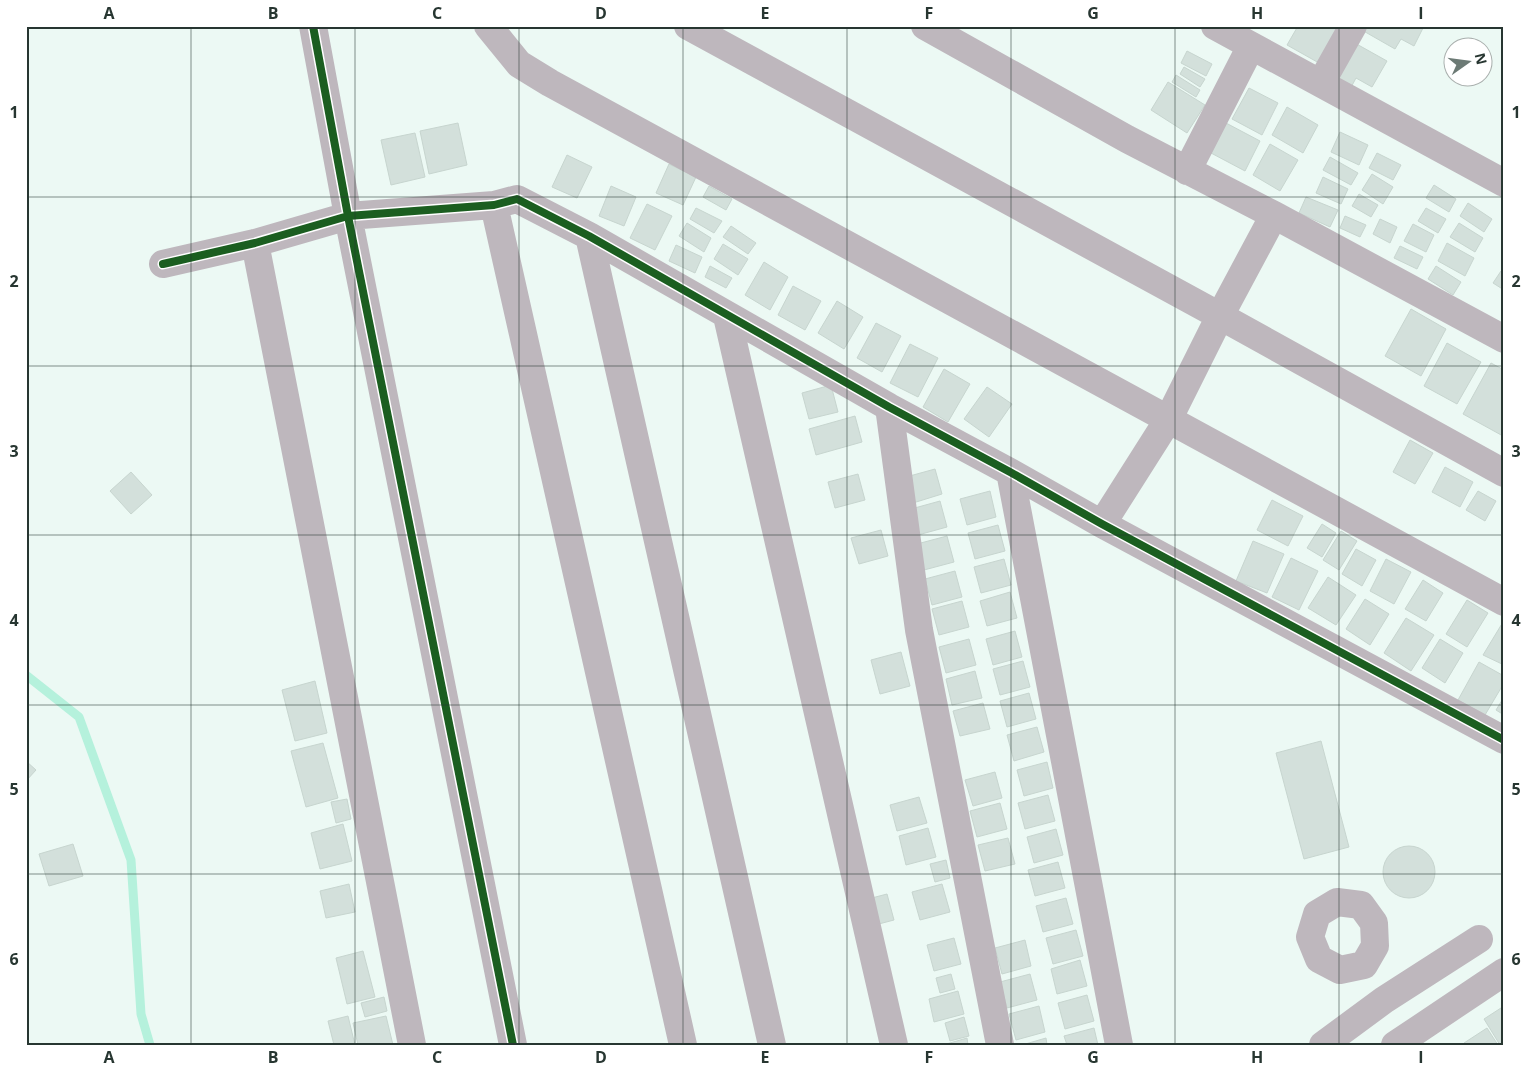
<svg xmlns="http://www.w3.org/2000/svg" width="1530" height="1071" font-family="'Open Sans',sans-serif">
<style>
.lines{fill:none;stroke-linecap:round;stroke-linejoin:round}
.stream{stroke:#b5f1dc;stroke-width:9}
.building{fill:#d3e0db;stroke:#c7d5cf}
.minor{stroke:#beb7bd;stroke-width:28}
.cycleway-casing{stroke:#fff;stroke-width:11}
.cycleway{stroke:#1b5e20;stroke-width:8}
.grid{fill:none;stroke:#273631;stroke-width:1;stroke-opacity:0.55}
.neatline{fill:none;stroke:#273631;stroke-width:2}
.grid-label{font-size:16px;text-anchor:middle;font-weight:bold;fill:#273631}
</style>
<rect width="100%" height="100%" fill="#ecf9f4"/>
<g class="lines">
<path class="stream" d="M 26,675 L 79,717 L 131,860 L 141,1014 L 150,1045"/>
</g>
<path class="building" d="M 1298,26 L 1339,26 L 1319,63 L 1287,45 Z
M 1361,26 L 1424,26 L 1414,46 L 1401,39 L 1395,49 L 1360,29 Z
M 1353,42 L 1387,61 L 1372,87 L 1356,78 L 1348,93 L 1331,83 Z
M 1187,51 L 1212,64 L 1206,76 L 1181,63 Z
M 1184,67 L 1205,79 L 1200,87 L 1180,74 Z
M 1176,75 L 1200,90 L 1196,97 L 1172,82 Z
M 1168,82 L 1205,105 L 1187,133 L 1151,110 Z
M 1249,88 L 1278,103 L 1262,135 L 1232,119 Z
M 1287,107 L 1318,125 L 1303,153 L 1272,135 Z
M 458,123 L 467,165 L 429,174 L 420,131 Z
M 1226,123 L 1260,141 L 1245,171 L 1211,153 Z
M 1340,132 L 1368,145 L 1359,165 L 1331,152 Z
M 415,133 L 425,177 L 391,185 L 381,140 Z
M 1270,144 L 1298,160 L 1280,191 L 1253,175 Z
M 1377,153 L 1401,165 L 1393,180 L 1369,168 Z
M 567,155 L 592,167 L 577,198 L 552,187 Z
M 1330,157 L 1358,173 L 1351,185 L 1323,170 Z
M 669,164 L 696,177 L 683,205 L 656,193 Z
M 1372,174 L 1393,187 L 1383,204 L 1362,190 Z
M 1323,177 L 1348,189 L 1341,204 L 1316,193 Z
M 1434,185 L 1456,199 L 1449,212 L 1426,198 Z
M 611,186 L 636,197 L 624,226 L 599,216 Z
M 709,186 L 732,199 L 726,210 L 703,197 Z
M 1359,194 L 1378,205 L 1371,217 L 1352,206 Z
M 1306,197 L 1338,210 L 1330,227 L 1299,213 Z
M 1468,203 L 1492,219 L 1484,232 L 1460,216 Z
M 647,204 L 672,216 L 655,250 L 630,238 Z
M 696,208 L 722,221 L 714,233 L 690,219 Z
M 1426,208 L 1446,219 L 1438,233 L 1418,221 Z
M 1345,216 L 1366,225 L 1360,237 L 1340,228 Z
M 1380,219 L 1397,227 L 1390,243 L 1373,234 Z
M 687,223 L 711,238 L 704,252 L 679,236 Z
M 1459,223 L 1483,238 L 1475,252 L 1450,237 Z
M 1413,224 L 1434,235 L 1426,252 L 1404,241 Z
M 731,226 L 756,243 L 748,254 L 723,237 Z
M 1447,243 L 1474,258 L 1465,276 L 1438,261 Z
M 723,244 L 748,259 L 738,275 L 714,259 Z
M 676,245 L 702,257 L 695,273 L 669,261 Z
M 1400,246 L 1423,257 L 1417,269 L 1394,258 Z
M 764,262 L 788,277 L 770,310 L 745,295 Z
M 710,266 L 732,278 L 726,288 L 705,277 Z
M 1436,266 L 1461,282 L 1453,295 L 1428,279 Z
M 1501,271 L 1504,273 L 1504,290 L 1493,283 Z
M 793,286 L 821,301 L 805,330 L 778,315 Z
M 837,301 L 863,317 L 844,349 L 818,333 Z
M 1411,309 L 1446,329 L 1421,376 L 1385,356 Z
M 876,323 L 901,336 L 882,372 L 857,358 Z
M 1447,343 L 1481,362 L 1457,404 L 1424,386 Z
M 910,344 L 938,358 L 918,397 L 890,383 Z
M 1491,363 L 1504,370 L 1503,436 L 1463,414 Z
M 944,369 L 970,384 L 948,422 L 923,407 Z
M 831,385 L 838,412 L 809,419 L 802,393 Z
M 987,387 L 1012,404 L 989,437 L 964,419 Z
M 855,416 L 862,442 L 816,455 L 809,429 Z
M 1410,440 L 1433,453 L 1415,484 L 1393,472 Z
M 1445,467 L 1473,482 L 1460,507 L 1432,492 Z
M 935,469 L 942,494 L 913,503 L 906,477 Z
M 131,472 L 152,495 L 131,514 L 110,491 Z
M 858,474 L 865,500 L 835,508 L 828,482 Z
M 990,491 L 996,517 L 967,525 L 960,499 Z
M 1478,491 L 1496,501 L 1485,521 L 1466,510 Z
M 1272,500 L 1303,516 L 1288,546 L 1257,530 Z
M 940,501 L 947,527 L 918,535 L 911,509 Z
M 1322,524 L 1336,533 L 1322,557 L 1307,548 Z
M 998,525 L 1005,551 L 975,559 L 968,533 Z
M 881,530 L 888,556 L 859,564 L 851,538 Z
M 1341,531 L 1357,541 L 1339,570 L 1323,560 Z
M 947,536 L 954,562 L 924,570 L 917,544 Z
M 1253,541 L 1284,554 L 1267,593 L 1236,581 Z
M 1356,549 L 1376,560 L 1362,586 L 1342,574 Z
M 1291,558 L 1318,571 L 1299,610 L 1272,597 Z
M 1004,559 L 1011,585 L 981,593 L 974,567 Z
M 1386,559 L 1411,572 L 1394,604 L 1370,591 Z
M 955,571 L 962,597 L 932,605 L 925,579 Z
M 1328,577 L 1356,595 L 1336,625 L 1308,608 Z
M 1423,580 L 1443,593 L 1426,621 L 1405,609 Z
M 1010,592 L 1017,618 L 987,626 L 980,601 Z
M 1365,599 L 1389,614 L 1370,645 L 1346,629 Z
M 1467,600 L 1488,613 L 1467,647 L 1446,634 Z
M 962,601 L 969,627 L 939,635 L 932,609 Z
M 1406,618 L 1434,635 L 1411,671 L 1384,653 Z
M 1503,622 L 1504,623 L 1504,665 L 1483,655 Z
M 1015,631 L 1022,657 L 993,665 L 986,639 Z
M 969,639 L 976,665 L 946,673 L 939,647 Z
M 1440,639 L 1463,653 L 1445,683 L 1422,668 Z
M 901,652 L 910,686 L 880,694 L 871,660 Z
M 1023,661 L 1030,687 L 1000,695 L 993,669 Z
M 1479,662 L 1504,676 L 1504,683 L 1485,715 L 1458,700 Z
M 975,671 L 982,698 L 952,705 L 946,679 Z
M 315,681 L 327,733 L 295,741 L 282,690 Z
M 1029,693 L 1036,719 L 1007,727 L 1000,701 Z
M 1504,697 L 1504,715 L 1496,710 Z
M 983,703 L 990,729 L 960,736 L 953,711 Z
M 1037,727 L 1044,752 L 1014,761 L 1007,735 Z
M 1321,741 L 1349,847 L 1304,859 L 1276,753 Z
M 323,743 L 338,798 L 306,807 L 291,751 Z
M 26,761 L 36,770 L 26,781 Z
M 1047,762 L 1053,788 L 1024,796 L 1017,770 Z
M 995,772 L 1002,798 L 973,806 L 965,780 Z
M 1048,795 L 1055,821 L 1025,829 L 1018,803 Z
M 919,797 L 927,823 L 897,831 L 890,805 Z
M 347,799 L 351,819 L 336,823 L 331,802 Z
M 1000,803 L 1007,829 L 977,837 L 970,811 Z
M 343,824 L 352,861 L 320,869 L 311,833 Z
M 928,828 L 936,857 L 906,865 L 899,836 Z
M 1056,829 L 1063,855 L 1034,863 L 1027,837 Z
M 1008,838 L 1015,864 L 985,871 L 978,845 Z
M 73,844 L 83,876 L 49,886 L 39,854 Z
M1383 872a26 26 0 1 1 52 0a26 26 0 1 1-52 0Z
M 946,860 L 950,878 L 935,882 L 930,864 Z
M 1058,862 L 1065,888 L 1035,896 L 1028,870 Z
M 349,884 L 355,912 L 326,918 L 320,891 Z
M 942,884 L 950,912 L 920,920 L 912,892 Z
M 887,894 L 894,920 L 875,925 L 868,899 Z
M 1066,898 L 1073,924 L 1043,932 L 1036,906 Z
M 1076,930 L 1083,956 L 1053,964 L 1046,938 Z
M 954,938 L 961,964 L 934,971 L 927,945 Z
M 1025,940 L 1031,966 L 1002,974 L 995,948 Z
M 363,951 L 375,997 L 347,1004 L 336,958 Z
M 1080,960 L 1087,986 L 1057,994 L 1051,969 Z
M 951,974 L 955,989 L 940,993 L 936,978 Z
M 1030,974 L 1037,1000 L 1007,1008 L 1000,982 Z
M 958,991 L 964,1014 L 934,1022 L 929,999 Z
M 1087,995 L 1094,1021 L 1065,1029 L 1058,1003 Z
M 384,997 L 387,1011 L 365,1017 L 361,1003 Z
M 1039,1006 L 1045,1032 L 1016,1040 L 1009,1014 Z
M 1504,1006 L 1504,1045 L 1500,1045 L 1484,1019 Z
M 348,1016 L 355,1045 L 334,1045 L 328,1021 Z
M 386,1016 L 393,1045 L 358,1045 L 353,1023 Z
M 964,1017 L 969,1036 L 950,1041 L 945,1023 Z
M 1094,1028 L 1098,1045 L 1067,1045 L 1064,1036 Z
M 1487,1028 L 1498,1045 L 1464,1045 L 1464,1043 Z
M 967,1038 L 968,1045 L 943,1045 Z
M 1046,1038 L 1047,1045 L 1022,1045 Z"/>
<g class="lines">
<path class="minor" d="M 313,26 L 348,216 L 513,1045
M 488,26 L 519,64 L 550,83 L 1504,602
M 688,26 L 1220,316 L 1504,473
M 925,26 L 1127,139 L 1274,215 L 1504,339
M 1215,26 L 1504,183
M 1321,83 L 1353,26
M 1187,171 L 1251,46
M 494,205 L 683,1045
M 589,236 L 772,1045
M 255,243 L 412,1045
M 163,264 L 255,243 L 348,216 L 494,205 L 517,199 L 589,236 L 889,407 L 1010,472 L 1102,524 L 1504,740
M 727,316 L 894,1045
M 889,407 L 919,630 L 1000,1045
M 1010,472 L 1119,1045
M 1102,524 L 1168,420 L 1220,316 L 1274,215
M 1337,902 L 1361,905 L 1374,923 L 1375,946 L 1364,965 L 1340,970 L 1319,959 L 1310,937 L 1317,914 Z
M 1323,1045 L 1384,1000 L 1479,939
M 1395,1045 L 1504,972"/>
<g class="cycleway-casing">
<path id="cycleway" d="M 313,26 L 348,216 L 513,1045
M 163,264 L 255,243 L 348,216 L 494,205 L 517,199 L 589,236 L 889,407 L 1010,472 L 1102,524 L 1504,740"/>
</g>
<use href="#cycleway" class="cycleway"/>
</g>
<path class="grid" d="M 191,26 L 191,1045M 355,26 L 355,1045M 519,26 L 519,1045M 683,26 L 683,1045M 847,26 L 847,1045M 1011,26 L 1011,1045M 1175,26 L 1175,1045M 1339,26 L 1339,1045M 26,197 L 1504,197M 26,366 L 1504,366M 26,535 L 1504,535M 26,705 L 1504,705M 26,874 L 1504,874"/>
<rect width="1530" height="1071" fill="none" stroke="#ffffff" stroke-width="55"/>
<g transform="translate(1468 62) rotate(76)"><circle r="24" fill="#ffffff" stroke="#a9afad"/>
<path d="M0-4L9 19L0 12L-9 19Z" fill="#6c7a75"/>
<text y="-8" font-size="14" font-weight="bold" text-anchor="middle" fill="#273631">N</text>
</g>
<rect x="28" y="28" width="1474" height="1016" class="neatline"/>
<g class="grid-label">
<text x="109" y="19">A</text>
<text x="273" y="19">B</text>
<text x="437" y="19">C</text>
<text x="601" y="19">D</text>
<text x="765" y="19">E</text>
<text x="929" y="19">F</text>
<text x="1093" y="19">G</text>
<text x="1257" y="19">H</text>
<text x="1421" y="19">I</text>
<text x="14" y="118">1</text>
<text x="1516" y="118">1</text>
<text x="14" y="287">2</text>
<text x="1516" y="287">2</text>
<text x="14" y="457">3</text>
<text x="1516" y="457">3</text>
<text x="14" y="626">4</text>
<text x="1516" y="626">4</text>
<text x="14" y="795">5</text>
<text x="1516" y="795">5</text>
<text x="14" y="965">6</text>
<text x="1516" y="965">6</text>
<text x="109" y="1063">A</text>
<text x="273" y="1063">B</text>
<text x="437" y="1063">C</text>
<text x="601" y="1063">D</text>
<text x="765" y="1063">E</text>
<text x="929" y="1063">F</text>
<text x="1093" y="1063">G</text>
<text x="1257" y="1063">H</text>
<text x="1421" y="1063">I</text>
</g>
</svg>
